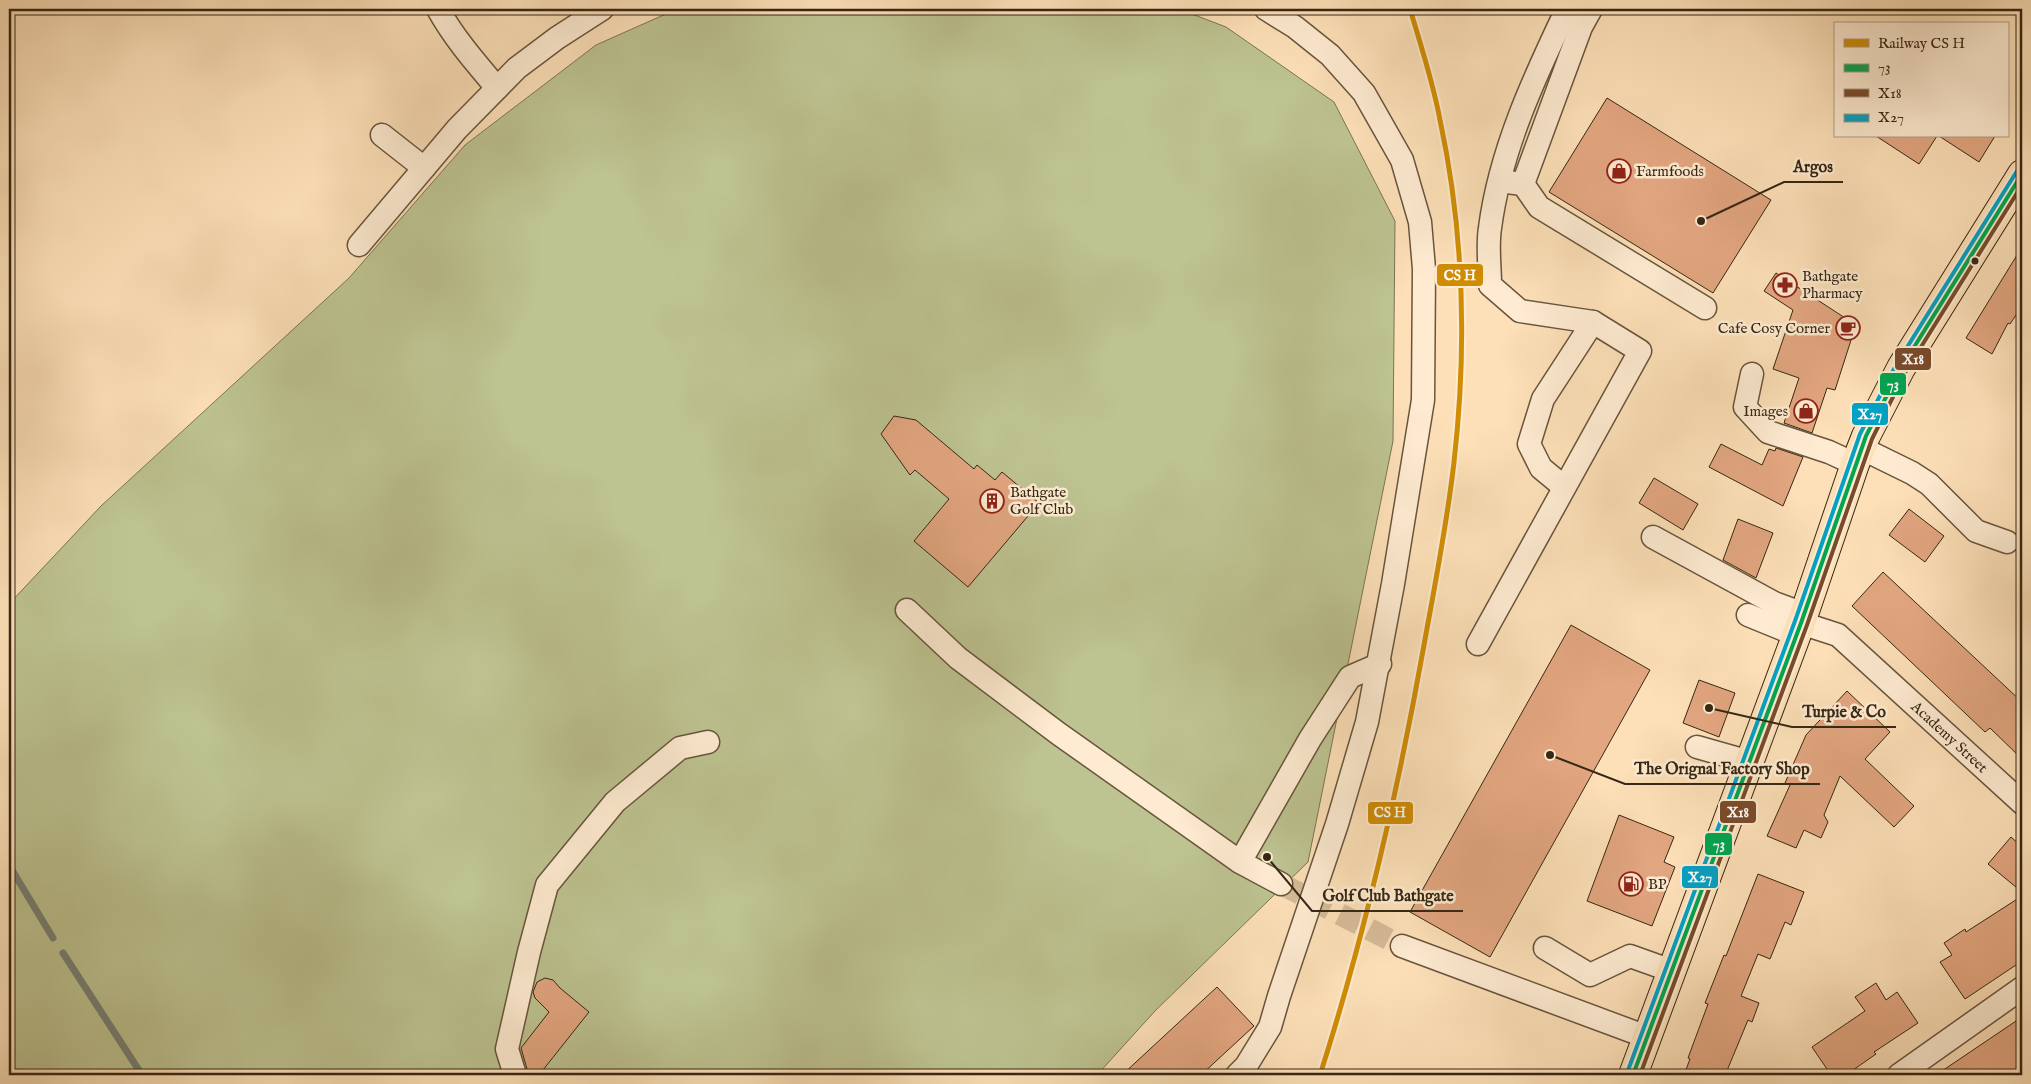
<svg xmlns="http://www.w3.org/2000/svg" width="2031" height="1084" font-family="'IM FELL English',serif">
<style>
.green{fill:#bdc391;stroke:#7a7552}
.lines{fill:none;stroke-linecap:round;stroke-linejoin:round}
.stream{stroke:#768075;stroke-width:7}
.building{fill:#e2a680;stroke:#362714}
.minor-tunnel{stroke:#d5bb97;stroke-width:22;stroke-dasharray:22 11;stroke-linecap:butt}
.minor-casing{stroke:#68553d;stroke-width:25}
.major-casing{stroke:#362714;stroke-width:30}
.minor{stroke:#feebd1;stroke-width:22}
.major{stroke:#fde0b8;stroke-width:28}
.bus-1-casing{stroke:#feebd1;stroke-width:8}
.bus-2-casing{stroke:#feebd1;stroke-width:8}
.bus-3-casing{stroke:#feebd1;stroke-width:8}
.bus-1{stroke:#00a651;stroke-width:4}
.bus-2{stroke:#7a4b2a;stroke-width:4}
.bus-3{stroke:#03a2c5;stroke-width:4}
.rail-1-casing{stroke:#feebd1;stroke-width:9}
.rail-1{stroke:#d08d04;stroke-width:5}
.bus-dot{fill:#362714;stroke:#feebd1;stroke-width:2}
.labels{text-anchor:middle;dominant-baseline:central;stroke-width:5;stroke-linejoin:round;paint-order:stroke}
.poi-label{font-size:15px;fill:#362714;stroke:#feebd1;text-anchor:start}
.street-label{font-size:15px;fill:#362714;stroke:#feebd1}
.leader{fill:none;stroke:#362714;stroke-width:2}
.callout-dot{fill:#362714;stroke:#feebd1;stroke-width:2}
.callout-label{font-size:16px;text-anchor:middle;font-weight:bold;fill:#362714;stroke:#feebd1;stroke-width:5;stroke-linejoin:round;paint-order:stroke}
.line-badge{stroke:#feebd1;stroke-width:2}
.badge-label{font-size:14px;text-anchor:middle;font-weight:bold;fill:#fff}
</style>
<rect width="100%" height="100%" fill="#fde0b8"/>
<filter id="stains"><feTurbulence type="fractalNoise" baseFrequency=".004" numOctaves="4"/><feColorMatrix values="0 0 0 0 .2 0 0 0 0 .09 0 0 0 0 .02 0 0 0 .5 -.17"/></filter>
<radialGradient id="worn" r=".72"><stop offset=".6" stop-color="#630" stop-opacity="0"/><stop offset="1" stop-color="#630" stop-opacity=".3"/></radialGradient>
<path class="green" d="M 677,9 L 1179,9 L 1226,27 L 1334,102 L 1395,221 L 1393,441 L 1308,862 L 1155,1011 L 1097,1075 L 9,1075 L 9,604 L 101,506 L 349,278 L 465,145 L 596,45 Z"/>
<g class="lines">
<path class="stream" d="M 9,865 L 53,938
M 63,953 L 142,1075"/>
</g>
<path class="building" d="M 1607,98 L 1771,200 L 1713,293 L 1549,192 Z
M 1876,136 L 1937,136 L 1919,164 Z
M 1939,136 L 1995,136 L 1979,162 Z
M 2022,247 L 2022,306 L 2010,324 L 2008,323 L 1992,354 L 1966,338 Z
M 1776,273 L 1859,327 L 1852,337 L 1835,390 L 1827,388 L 1812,433 L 1784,423 L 1799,378 L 1773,369 L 1793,310 L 1764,291 Z
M 894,416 L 916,420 L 974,469 L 977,465 L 995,480 L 1002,472 L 1039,503 L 968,587 L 914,541 L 949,499 L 915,470 L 910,475 L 881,434 Z
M 1721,444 L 1762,465 L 1769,449 L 1775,451 L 1776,448 L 1803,457 L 1783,506 L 1709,467 Z
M 1654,478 L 1698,504 L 1683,530 L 1639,503 Z
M 1909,509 L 1944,536 L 1925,562 L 1889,535 Z
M 1738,519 L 1773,533 L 1756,578 L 1723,560 Z
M 1883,572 L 2022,702 L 2022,759 L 1990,728 L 1985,732 L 1852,606 Z
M 1571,625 L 1650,670 L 1490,957 L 1410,912 Z
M 1699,680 L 1735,693 L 1719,737 L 1683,723 Z
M 1847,691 L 1890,732 L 1865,759 L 1914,806 L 1894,827 L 1840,776 L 1824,815 L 1828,822 L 1821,838 L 1804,830 L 1796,848 L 1767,836 L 1790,785 L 1785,783 L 1806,735 Z
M 1619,815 L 1674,837 L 1664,862 L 1675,867 L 1652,926 L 1587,901 Z
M 2011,837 L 2022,847 L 2022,892 L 1988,864 Z
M 1758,874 L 1804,892 L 1791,925 L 1785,922 L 1770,959 L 1758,954 L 1741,996 L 1759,1003 L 1752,1022 L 1748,1020 L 1726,1073 L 1716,1069 L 1713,1075 L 1684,1075 L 1690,1059 L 1688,1058 L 1708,1004 L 1705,1003 L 1724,955 L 1726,956 Z
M 2022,896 L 2022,961 L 1965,999 L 1940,962 L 1952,955 L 1944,943 L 1965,929 L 1966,932 Z
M 545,978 L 553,980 L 560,988 L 589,1012 L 539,1075 L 534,1075 L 527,1069 L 521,1048 L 549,1012 L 535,998 L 533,992 L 537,982 Z
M 1876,983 L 1886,1000 L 1897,992 L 1918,1023 L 1874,1052 L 1876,1054 L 1846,1075 L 1831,1075 L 1812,1047 L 1865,1011 L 1855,997 Z
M 1217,987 L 1254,1026 L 1201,1075 L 1122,1075 Z
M 2022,1017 L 2022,1075 L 1936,1075 Z"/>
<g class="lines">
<path class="minor-tunnel" d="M 1281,884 L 1402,946"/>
<g class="minor-casing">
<g id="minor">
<path d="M 438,9 C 454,38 475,62 497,88"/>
<path d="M 382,135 L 424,168"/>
<path d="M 1507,182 L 1523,184 L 1581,27 L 1591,9"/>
<path d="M 1523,184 L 1539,207 L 1705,308"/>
<path d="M 359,245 L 457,129 L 517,68 L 557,38 L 602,9"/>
<path d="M 1752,374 L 1745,407 L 1768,432 L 1829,452 L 1855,464"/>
<path d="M 1861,448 L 1912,473 L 1929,484 L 1976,531 L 2007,542"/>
<path d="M 1564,487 L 1541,468 L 1529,444 L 1543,399 L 1593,322"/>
<path d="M 1653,537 L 1774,603 L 1804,614"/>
<path d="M 907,610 L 958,658 L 1059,734 L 1240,862 L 1281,884"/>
<path d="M 1748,615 L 1797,635"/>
<path id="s1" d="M 1801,623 L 1838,635 L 2022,803"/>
<path d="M 1478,644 L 1640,351 L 1593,322 L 1520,311 L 1490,285 C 1490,266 1487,246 1490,228 C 1500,151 1534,78 1567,9"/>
<path d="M 1697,747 L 1750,762"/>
<path d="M 1240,862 L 1310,739 L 1350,677 L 1380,664"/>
<path d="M 1402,946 L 1647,1037"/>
<path d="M 1545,948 L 1590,975 L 1630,956 L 1672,971"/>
<path d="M 515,1075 L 507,1049 L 529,952 L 547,885 L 615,802 L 680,748 L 708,742"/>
<path d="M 1237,1075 L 1246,1066 L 1270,1027 L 1279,996 L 1337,824 L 1367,722 L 1393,584 L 1423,400 L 1424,269 L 1420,222 L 1402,160 L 1364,93 L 1330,55 L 1295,27 L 1266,9"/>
<path d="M 1899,1075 L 2022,988"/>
</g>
</g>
<g class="major-casing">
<path id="major" d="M 1633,1075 L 1801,623 L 1855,464 L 1866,436 L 1901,368 L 2022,174"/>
</g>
<use href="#minor" class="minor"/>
<use href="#major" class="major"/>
<g class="bus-1-casing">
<path id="bus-1" d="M 1633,1075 L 1801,623 L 1866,436 L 1901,368 L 2022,174"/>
</g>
<g class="bus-2-casing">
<path id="bus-2" d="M 1640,1075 L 1807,625 L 1872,439 L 1906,371 L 2022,185"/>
</g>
<g class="bus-3-casing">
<path id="bus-3" d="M 1627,1073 L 1795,621 L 1860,434 L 1896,365 L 2017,171"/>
</g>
<use href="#bus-1" class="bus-1"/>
<use href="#bus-2" class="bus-2"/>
<use href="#bus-3" class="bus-3"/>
<g class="rail-1-casing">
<path id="rail-1" d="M 1320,1075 C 1365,934 1398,791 1424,645 C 1435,584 1447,524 1454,462 C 1467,348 1464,232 1440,120 C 1433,82 1421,46 1410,9"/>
</g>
<use href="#rail-1" class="rail-1"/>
</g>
<defs>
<g id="shop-ring" transform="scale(1.25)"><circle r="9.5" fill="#feebd1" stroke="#8f2418" stroke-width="1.5"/><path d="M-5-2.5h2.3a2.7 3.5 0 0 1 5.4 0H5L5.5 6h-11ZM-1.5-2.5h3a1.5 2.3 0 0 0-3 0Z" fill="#8f2418"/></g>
<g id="pharmacy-ring" transform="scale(1.25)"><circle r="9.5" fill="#feebd1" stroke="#8f2418" stroke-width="1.5"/><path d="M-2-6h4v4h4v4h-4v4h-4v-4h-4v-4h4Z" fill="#8f2418"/></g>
<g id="cafe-ring" transform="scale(1.25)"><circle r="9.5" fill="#feebd1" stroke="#8f2418" stroke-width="1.5"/><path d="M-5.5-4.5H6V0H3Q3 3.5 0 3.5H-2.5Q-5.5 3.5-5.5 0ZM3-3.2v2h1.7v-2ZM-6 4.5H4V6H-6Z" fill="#8f2418"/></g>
<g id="building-ring" transform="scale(1.25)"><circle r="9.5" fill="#feebd1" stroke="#8f2418" stroke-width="1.5"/><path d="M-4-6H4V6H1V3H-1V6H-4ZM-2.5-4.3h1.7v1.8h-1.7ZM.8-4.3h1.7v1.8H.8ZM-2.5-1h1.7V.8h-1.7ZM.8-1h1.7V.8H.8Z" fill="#8f2418"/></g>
<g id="fuel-ring" transform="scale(1.25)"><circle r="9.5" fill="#feebd1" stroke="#8f2418" stroke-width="1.5"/><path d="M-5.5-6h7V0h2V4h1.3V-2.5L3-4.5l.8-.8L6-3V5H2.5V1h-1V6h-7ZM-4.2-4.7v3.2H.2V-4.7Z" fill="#8f2418"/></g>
</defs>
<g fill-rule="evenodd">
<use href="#shop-ring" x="1619" y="171"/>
<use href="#pharmacy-ring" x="1785" y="285"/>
<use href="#cafe-ring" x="1848" y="328"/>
<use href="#shop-ring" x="1806" y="411"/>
<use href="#building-ring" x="992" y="501"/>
<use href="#fuel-ring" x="1631" y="884"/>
</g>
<circle class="bus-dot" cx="1975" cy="261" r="4.5"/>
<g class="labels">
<g class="poi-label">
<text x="1636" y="171">Farmfoods</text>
<text x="1802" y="276">Bathgate<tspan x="1802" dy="17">Pharmacy</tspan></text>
<text x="1830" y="328" text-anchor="end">Cafe Cosy Corner</text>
<text x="1788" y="411" text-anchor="end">Images</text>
<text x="1010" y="492">Bathgate<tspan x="1010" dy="17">Golf Club</tspan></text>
<text x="1648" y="884">BP</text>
</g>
<g class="street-label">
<text stroke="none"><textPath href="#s1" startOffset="190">Academy Street</textPath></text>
</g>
</g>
<path class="leader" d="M1701 221L1784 182H1843M1709 708L1792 727H1896M1550 755L1625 784H1820M1267 857L1312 911H1463"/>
<g class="callout-dot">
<circle cx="1701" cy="221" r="5"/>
<circle cx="1709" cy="708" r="5"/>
<circle cx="1550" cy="755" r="5"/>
<circle cx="1267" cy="857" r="5"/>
</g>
<g class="callout-label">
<text x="1813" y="172">Argos</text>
<text x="1844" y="717">Turpie &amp; Co</text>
<text x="1722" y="774">The Orignal Factory Shop</text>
<text x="1388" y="901">Golf Club Bathgate</text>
</g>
<g class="line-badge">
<rect x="1436" y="263" width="48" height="24" rx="5" fill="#d08d04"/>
<rect x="1894" y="347" width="38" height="24" rx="5" fill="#7a4b2a"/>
<rect x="1879" y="372" width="28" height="24" rx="5" fill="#00a651"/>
<rect x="1851" y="402" width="38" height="24" rx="5" fill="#03a2c5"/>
<rect x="1719" y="800" width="38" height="24" rx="5" fill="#7a4b2a"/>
<rect x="1367" y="801" width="47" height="24" rx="5" fill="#d08d04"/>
<rect x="1704" y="832" width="29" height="24" rx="5" fill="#00a651"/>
<rect x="1681" y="865" width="38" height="24" rx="5" fill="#03a2c5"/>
</g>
<g class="badge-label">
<text x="1460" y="280">CS H</text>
<text x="1913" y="364">X18</text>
<text x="1893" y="389">73</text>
<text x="1870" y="419">X27</text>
<text x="1738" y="817">X18</text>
<text x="1390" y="817">CS H</text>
<text x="1719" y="849">73</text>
<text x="1700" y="882">X27</text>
</g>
<rect width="2031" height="1084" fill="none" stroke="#fde0b8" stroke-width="30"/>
<rect x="10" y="10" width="2011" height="1064" fill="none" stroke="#362714" stroke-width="2.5"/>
<rect x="15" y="15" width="2001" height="1054" fill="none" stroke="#362714"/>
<rect x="1834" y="22" width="175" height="115" fill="#feebd1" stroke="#ae9d85"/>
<rect x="1844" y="39" width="25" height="8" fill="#d08d04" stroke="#ae9d85"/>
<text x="1878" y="48" font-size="15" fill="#362714">Railway CS H</text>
<rect x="1844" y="64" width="25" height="8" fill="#00a651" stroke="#ae9d85"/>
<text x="1878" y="72" font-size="15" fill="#362714">73</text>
<rect x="1844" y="89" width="25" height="8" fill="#7a4b2a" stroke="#ae9d85"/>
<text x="1878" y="98" font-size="15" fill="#362714">X18</text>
<rect x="1844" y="114" width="25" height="8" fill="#03a2c5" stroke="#ae9d85"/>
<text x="1878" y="122" font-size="15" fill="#362714">X27</text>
<rect width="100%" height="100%" filter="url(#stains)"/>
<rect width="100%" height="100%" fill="url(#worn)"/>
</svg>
